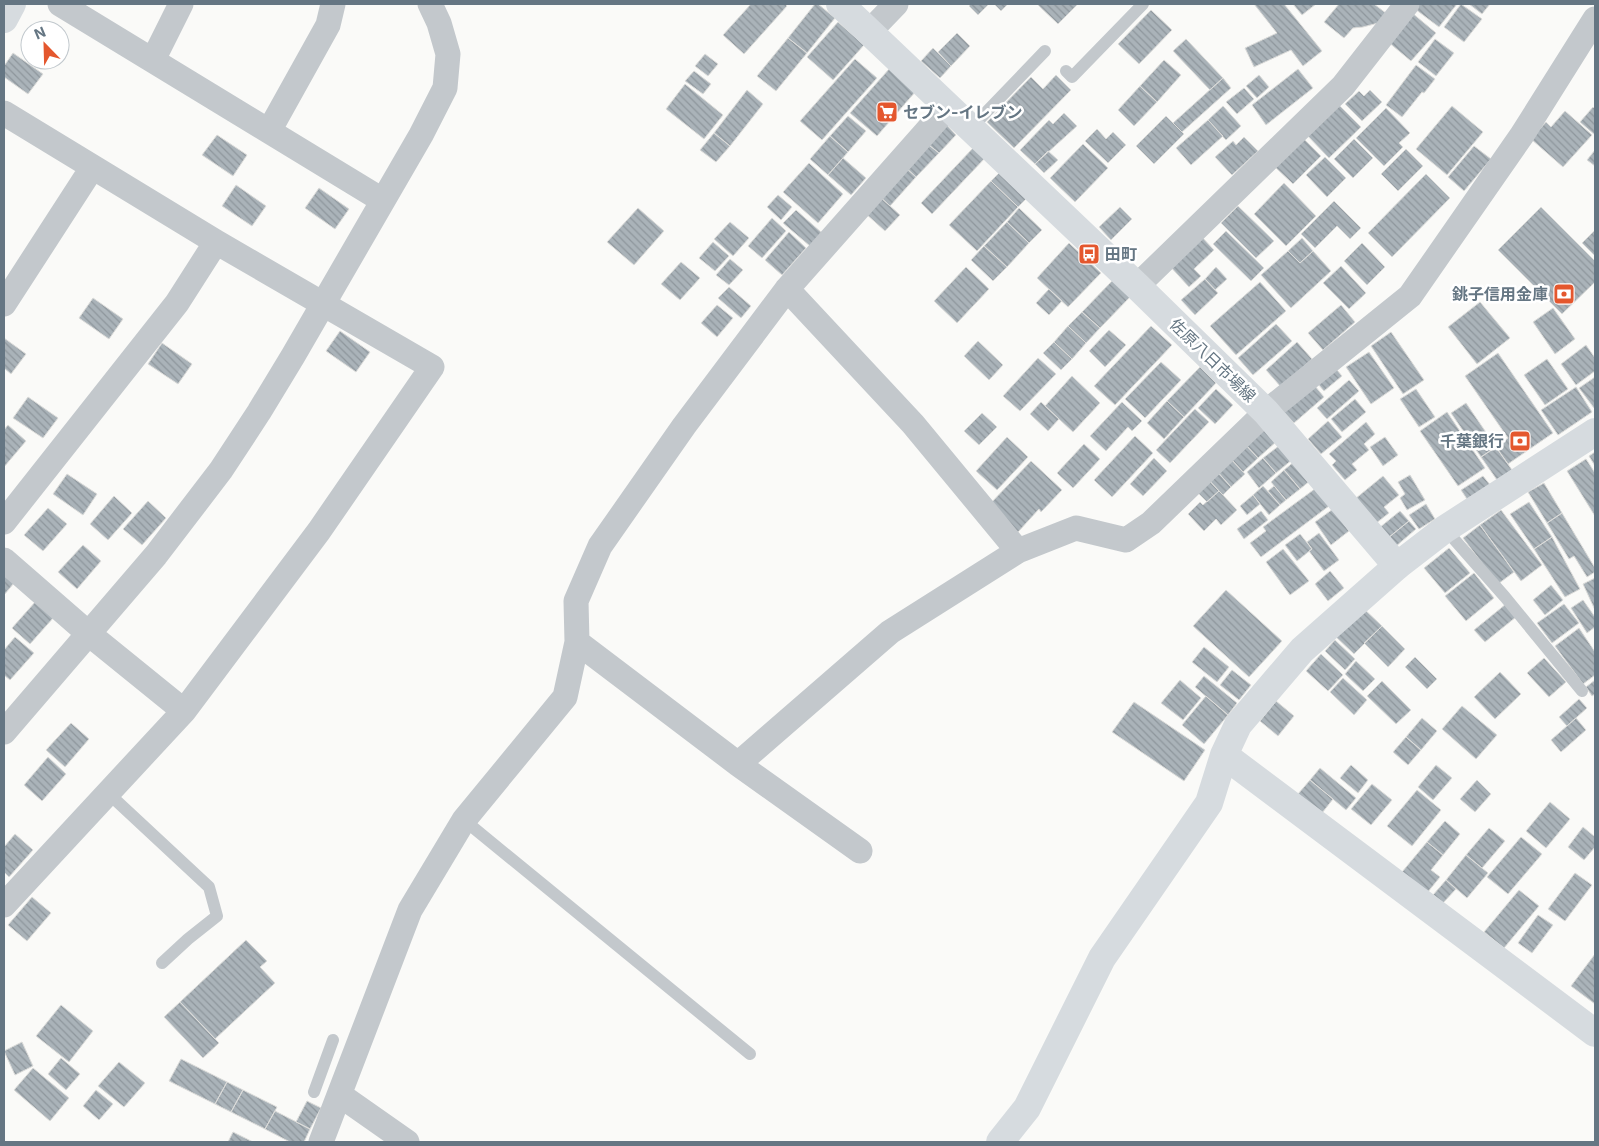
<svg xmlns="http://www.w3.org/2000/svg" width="1599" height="1146" font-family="Inter,'Noto Sans JP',sans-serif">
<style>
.building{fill:url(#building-back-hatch);stroke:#dcdcda}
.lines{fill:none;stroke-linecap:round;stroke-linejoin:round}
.lane{stroke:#c3c8cc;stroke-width:12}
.street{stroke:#c3c8cc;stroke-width:25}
.secondary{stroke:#d6dbdf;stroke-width:28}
.primary{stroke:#d6dbdf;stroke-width:28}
.labels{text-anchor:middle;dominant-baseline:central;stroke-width:5;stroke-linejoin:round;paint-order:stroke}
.poi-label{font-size:16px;font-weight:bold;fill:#657683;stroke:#fff;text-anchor:start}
.street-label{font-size:16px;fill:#657683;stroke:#fff}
</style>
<defs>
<pattern id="building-back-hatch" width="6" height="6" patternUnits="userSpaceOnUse" patternTransform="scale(1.25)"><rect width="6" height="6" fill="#aab3b9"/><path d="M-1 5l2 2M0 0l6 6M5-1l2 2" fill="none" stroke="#8e969c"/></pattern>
</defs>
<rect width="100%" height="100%" fill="#fafaf8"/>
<path class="building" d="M 751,4 L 785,4 L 787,6 L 744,54 L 723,35 Z
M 815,4 L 818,4 L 835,18 L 807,53 L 788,38 Z
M 971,4 L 989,4 L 978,15 L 969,6 Z
M 994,4 L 1008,4 L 1001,11 Z
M 1037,4 L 1078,4 L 1058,24 Z
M 1254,4 L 1284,4 L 1322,51 L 1303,66 L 1291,50 L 1254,67 L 1245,48 L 1277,33 Z
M 1293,4 L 1316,4 L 1302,15 Z
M 1339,4 L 1374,4 L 1387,14 L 1378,23 L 1363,27 L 1353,28 L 1344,38 L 1324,22 Z
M 1413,4 L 1457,4 L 1439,27 L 1411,6 Z
M 1461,4 L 1482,19 L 1464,42 L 1444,27 Z
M 1469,4 L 1490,4 L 1482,14 Z
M 1151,10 L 1172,30 L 1139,64 L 1118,44 Z
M 1411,12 L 1436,33 L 1411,61 L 1387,41 Z
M 838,22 L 864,45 L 833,80 L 807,57 Z
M 957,33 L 970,46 L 951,66 L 938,52 Z
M 788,38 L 807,53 L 776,91 L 757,76 Z
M 1186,39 L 1223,78 L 1210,90 L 1173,51 Z
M 1435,39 L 1454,53 L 1436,76 L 1418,62 Z
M 933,48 L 951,66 L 940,78 L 921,61 Z
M 13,53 L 43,74 L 28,94 L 4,77 L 4,66 Z
M 705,54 L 718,64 L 708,76 L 695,66 Z
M 855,59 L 877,78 L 822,140 L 800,121 Z
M 1164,60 L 1181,75 L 1157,102 L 1140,86 Z
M 1416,65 L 1435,79 L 1424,93 L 1422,92 L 1402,117 L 1386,105 Z
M 890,68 L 916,91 L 877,136 L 850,113 Z
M 1298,69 L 1313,88 L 1266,125 L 1252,105 Z
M 694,71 L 711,84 L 703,94 L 685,81 Z
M 1056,75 L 1071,90 L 1014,148 L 987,122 L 1031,77 L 1043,89 Z
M 1259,75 L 1269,87 L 1257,98 L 1246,86 Z
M 1223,78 L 1231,88 L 1182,132 L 1173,123 Z
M 685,84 L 723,115 L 704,139 L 666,109 Z
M 1140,86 L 1157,102 L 1134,126 L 1118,110 Z
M 1244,88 L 1254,99 L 1237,114 L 1226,102 Z
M 747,90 L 763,104 L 730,146 L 714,133 Z
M 1370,90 L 1382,102 L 1362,121 L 1345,104 L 1359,91 L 1364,96 Z
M 1335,101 L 1361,127 L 1329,158 L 1304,132 Z
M 1223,106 L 1241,126 L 1226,140 L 1208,120 Z
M 1452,106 L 1483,132 L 1447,175 L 1416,149 Z
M 1593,107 L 1595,109 L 1595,135 L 1580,122 Z
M 1386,108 L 1410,133 L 1399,143 L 1403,147 L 1384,166 L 1356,138 Z
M 1565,111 L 1592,135 L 1563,167 L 1531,139 L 1546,122 L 1551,127 Z
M 1064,113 L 1077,126 L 1035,164 L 1020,150 L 1049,120 L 1053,124 Z
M 848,116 L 866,131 L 848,152 L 830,136 Z
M 1166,116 L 1184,134 L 1154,164 L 1136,146 Z
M 1208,120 L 1223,136 L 1191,165 L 1176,148 Z
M 944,122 L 956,135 L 939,153 L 925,142 Z
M 1097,129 L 1106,139 L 1113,132 L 1126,145 L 1108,163 L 1085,141 Z
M 714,133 L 730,146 L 716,162 L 700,150 Z
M 217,135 L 247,155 L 233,176 L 202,155 Z
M 830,136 L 848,152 L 828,175 L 810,159 Z
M 1244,137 L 1258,151 L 1232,175 L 1215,157 L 1233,141 L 1236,145 Z
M 1302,137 L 1321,156 L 1293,184 L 1274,166 Z
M 1354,139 L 1373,158 L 1353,178 L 1334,159 Z
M 925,142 L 939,153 L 916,177 L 905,167 Z
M 1083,144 L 1108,168 L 1075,202 L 1050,178 Z
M 1474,146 L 1491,159 L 1464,191 L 1448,177 Z
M 974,147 L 986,157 L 932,214 L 921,203 Z
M 1406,149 L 1423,166 L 1398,191 L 1381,174 Z
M 1595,150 L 1595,166 L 1587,160 Z
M 1048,151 L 1058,160 L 1044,173 L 1035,164 Z
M 1325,157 L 1346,178 L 1327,197 L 1306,175 Z
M 843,158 L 866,178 L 851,195 L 828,175 Z
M 809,163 L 843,194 L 818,223 L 783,192 Z
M 905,167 L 916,177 L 890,206 L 878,195 Z
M 1000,172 L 1027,198 L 1018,207 L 991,181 Z
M 1426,174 L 1450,198 L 1392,257 L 1368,233 Z
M 991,181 L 1018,207 L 977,251 L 949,225 Z
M 1284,183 L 1316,216 L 1286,246 L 1254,214 Z
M 236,185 L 266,206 L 252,226 L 222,206 Z
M 319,188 L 349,209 L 335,229 L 305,208 Z
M 778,195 L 792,207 L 781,220 L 767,207 Z
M 878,195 L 900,215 L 885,231 L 864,212 Z
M 1334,201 L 1361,228 L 1350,239 L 1337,226 L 1315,248 L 1301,234 Z
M 1238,206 L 1274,241 L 1256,258 L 1221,223 Z
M 1120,207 L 1132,219 L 1111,240 L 1099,227 Z
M 1541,207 L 1595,261 L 1595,282 L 1562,314 L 1498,250 Z
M 638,208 L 664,231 L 634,265 L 607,242 Z
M 1019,208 L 1042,230 L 1029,243 L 1007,222 Z
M 796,210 L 822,233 L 810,246 L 783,223 Z
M 772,218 L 786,231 L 762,258 L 748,246 Z
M 730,222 L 749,238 L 733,256 L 714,239 Z
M 1007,222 L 1029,243 L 1007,267 L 984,246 Z
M 1595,230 L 1595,256 L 1582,243 Z
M 1226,231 L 1264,268 L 1251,281 L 1213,244 Z
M 789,232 L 806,248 L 782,275 L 765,260 Z
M 1200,235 L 1214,250 L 1194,269 L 1201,276 L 1189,287 L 1168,264 Z
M 1302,238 L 1313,251 L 1300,263 L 1288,251 Z
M 713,242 L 729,256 L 715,271 L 699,258 Z
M 1069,243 L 1101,273 L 1068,307 L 1037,278 Z
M 1362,243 L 1385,267 L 1367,285 L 1344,261 Z
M 984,246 L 1007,267 L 993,281 L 971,260 Z
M 1288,251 L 1300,263 L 1313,251 L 1331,271 L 1291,308 L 1261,275 Z
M 730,259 L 743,270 L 729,285 L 716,275 Z
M 681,262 L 700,278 L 680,300 L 661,284 Z
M 1341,266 L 1366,293 L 1349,309 L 1323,283 Z
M 966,267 L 989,289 L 957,323 L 934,301 Z
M 1216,267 L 1227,279 L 1215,290 L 1205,279 Z
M 1205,279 L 1218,293 L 1195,315 L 1181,300 Z
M 1113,280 L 1130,297 L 1100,328 L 1082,312 Z
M 1260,282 L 1286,311 L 1236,355 L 1210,326 Z
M 729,287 L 751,306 L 741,318 L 718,298 Z
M 1049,289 L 1062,301 L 1049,315 L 1036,303 Z
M 93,298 L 123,319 L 109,339 L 79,318 Z
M 1480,302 L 1510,338 L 1477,364 L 1448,327 Z
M 717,305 L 733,318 L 717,337 L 701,323 Z
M 1341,305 L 1355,322 L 1323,350 L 1308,333 Z
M 1553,308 L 1575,339 L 1555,354 L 1533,322 Z
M 1082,312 L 1100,328 L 1086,343 L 1068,326 Z
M 1276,324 L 1292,341 L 1253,375 L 1238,358 Z
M 1068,326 L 1086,343 L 1072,359 L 1054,342 Z
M 1151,326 L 1172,345 L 1115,405 L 1094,386 Z
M 1109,330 L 1126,345 L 1105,367 L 1089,351 Z
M 340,331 L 370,352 L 356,372 L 326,351 Z
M 1391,332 L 1424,380 L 1403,394 L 1371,346 Z
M 4,338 L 26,354 L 11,374 L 4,368 Z
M 978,341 L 1003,365 L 989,380 L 964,356 Z
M 1054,342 L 1072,359 L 1061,370 L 1043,353 Z
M 1297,342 L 1312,359 L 1281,387 L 1266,370 Z
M 162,343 L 192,364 L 178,384 L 148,364 Z
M 1586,345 L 1595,358 L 1595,371 L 1576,385 L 1561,364 Z
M 1369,352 L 1394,388 L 1371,404 L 1346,367 Z
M 1498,353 L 1553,433 L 1508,464 L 1496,447 L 1508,438 L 1465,376 Z
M 1038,358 L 1056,374 L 1020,411 L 1003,396 Z
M 1547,359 L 1568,389 L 1545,405 L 1524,375 Z
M 1161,362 L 1181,380 L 1145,418 L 1125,399 Z
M 1331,363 L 1342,376 L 1324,391 L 1313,378 Z
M 1200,367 L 1216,383 L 1184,417 L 1167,401 Z
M 1072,376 L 1100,403 L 1073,432 L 1045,406 Z
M 1595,377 L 1595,407 L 1594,408 L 1579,388 Z
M 1310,380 L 1324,397 L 1294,423 L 1279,407 Z
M 1349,380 L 1359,391 L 1327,419 L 1317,408 Z
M 1576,387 L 1592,412 L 1558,435 L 1541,410 Z
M 1216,389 L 1233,405 L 1215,424 L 1198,408 Z
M 1416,389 L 1435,417 L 1419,427 L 1400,399 Z
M 28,397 L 58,418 L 43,438 L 13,418 Z
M 1355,399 L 1366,412 L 1342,432 L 1331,419 Z
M 1167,401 L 1184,417 L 1164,439 L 1147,423 Z
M 1041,402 L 1059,419 L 1048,431 L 1030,414 Z
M 1122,402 L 1142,421 L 1132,431 L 1128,427 L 1106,451 L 1090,436 Z
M 1466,403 L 1496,447 L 1481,457 L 1451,413 Z
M 1195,409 L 1209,422 L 1170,463 L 1156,450 Z
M 1447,412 L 1485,468 L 1458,486 L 1420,431 Z
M 982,413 L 997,427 L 979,445 L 964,431 Z
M 1328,421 L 1342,437 L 1321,454 L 1308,439 Z
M 1366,422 L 1375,434 L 1364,444 L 1369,450 L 1352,464 L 1357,470 L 1345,480 L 1332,465 L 1336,461 L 1329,454 Z
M 8,425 L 26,441 L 4,467 L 4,430 Z
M 1262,426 L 1277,441 L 1258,458 L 1244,443 Z
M 1135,436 L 1153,453 L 1112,497 L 1094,480 Z
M 1007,437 L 1028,457 L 997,490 L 976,471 Z
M 1385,437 L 1398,455 L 1383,466 L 1370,447 Z
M 1244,443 L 1258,458 L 1243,472 L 1229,457 Z
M 1084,444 L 1100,459 L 1073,488 L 1057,473 Z
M 1280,445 L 1293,459 L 1276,473 L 1263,458 Z
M 1496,447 L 1512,470 L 1497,480 L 1481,457 Z
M 1595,452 L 1595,466 L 1589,456 Z
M 1229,457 L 1245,474 L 1231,487 L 1215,469 Z
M 1154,458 L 1167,471 L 1143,496 L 1130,484 Z
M 1263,458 L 1276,473 L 1259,488 L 1247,472 Z
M 1586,459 L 1595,473 L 1595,516 L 1567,471 Z
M 1031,461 L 1062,490 L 1041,512 L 1039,509 L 1018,532 L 989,505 Z
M 1295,461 L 1311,480 L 1300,489 L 1284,470 Z
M 1215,469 L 1231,487 L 1223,495 L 1206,477 Z
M 1284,470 L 1300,489 L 1286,500 L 1271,482 Z
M 67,474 L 97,494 L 83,515 L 53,494 Z
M 1410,475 L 1425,500 L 1407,510 L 1400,498 L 1405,494 L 1398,482 Z
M 1383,476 L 1399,495 L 1384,507 L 1389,513 L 1375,524 L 1355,499 Z
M 1483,476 L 1491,486 L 1469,502 L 1461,490 Z
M 1206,477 L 1219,491 L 1207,502 L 1194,489 Z
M 1544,483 L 1562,513 L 1547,523 L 1528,492 Z
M 1263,486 L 1280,505 L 1269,515 L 1253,495 Z
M 1274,486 L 1286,500 L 1280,505 L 1268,491 Z
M 1316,488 L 1329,506 L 1261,557 L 1250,543 L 1266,531 L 1263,527 Z
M 1219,491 L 1237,510 L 1221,525 L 1216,519 L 1204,531 L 1188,514 L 1200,502 L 1203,505 Z
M 1253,495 L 1260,504 L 1247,515 L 1240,506 Z
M 114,496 L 132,513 L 108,540 L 90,524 Z
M 148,501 L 166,518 L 142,545 L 123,529 Z
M 1529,502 L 1552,537 L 1534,549 L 1510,514 Z
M 1426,504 L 1435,519 L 1419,529 L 1409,515 Z
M 48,508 L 67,524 L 43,551 L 24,535 Z
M 1333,509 L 1349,531 L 1331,545 L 1315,522 Z
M 1501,510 L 1542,565 L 1521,581 L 1480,525 Z
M 1261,511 L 1268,520 L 1244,539 L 1237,529 Z
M 1400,511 L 1409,521 L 1388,538 L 1379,528 Z
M 1562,513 L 1595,568 L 1595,572 L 1587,577 L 1574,556 L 1569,559 L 1547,523 Z
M 1409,521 L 1416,529 L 1395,547 L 1388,538 Z
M 1480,525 L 1514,572 L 1498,584 L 1463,538 Z
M 1319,533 L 1339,560 L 1324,571 L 1309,551 L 1312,549 L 1307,542 Z
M 1300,534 L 1312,549 L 1297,561 L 1285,545 Z
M 1552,537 L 1580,589 L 1565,597 L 1534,549 Z
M 83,545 L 101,561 L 77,589 L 58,572 Z
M 1449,548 L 1470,573 L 1445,593 L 1424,568 Z
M 1283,549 L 1309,581 L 1290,595 L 1266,562 Z
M 1330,571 L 1344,588 L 1328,601 L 1315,584 Z
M 4,573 L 14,583 L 4,595 Z
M 1474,573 L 1494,598 L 1466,621 L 1445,596 Z
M 1595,578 L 1595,610 L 1583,584 Z
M 1551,585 L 1563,600 L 1545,615 L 1533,600 Z
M 1226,590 L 1282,641 L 1249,677 L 1193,626 Z
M 1583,600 L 1595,617 L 1595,627 L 1587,633 L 1571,608 Z
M 36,601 L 54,617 L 30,644 L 12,628 Z
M 1506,604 L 1516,617 L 1485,642 L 1474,630 Z
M 1564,604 L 1579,623 L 1552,643 L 1537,623 Z
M 1362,607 L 1382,626 L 1354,654 L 1334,635 Z
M 1382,626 L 1405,649 L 1388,667 L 1364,643 Z
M 1579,628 L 1595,652 L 1595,675 L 1583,684 L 1555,646 Z
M 15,637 L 34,653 L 10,680 L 4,675 L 4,650 Z
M 1335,640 L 1355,659 L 1345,670 L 1325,651 Z
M 1204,647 L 1229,667 L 1217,682 L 1192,662 Z
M 1321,654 L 1343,675 L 1328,691 L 1306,671 Z
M 1415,657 L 1437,679 L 1427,689 L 1405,667 Z
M 1544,658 L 1566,682 L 1549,697 L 1527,673 Z
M 1356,661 L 1375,679 L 1363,691 L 1345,674 Z
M 1232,670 L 1251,685 L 1239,700 L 1220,685 Z
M 1500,672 L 1521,694 L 1495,719 L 1474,697 Z
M 1204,676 L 1237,703 L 1228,715 L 1195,687 Z
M 1343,678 L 1367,700 L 1354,715 L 1330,692 Z
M 1180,680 L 1201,698 L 1183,720 L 1161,703 Z
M 1595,680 L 1595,694 L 1592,696 L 1586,687 Z
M 1382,681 L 1411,710 L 1396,724 L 1367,696 Z
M 1206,696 L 1228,715 L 1204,744 L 1182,725 Z
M 1579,699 L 1587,708 L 1567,726 L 1559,717 Z
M 1276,701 L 1294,716 L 1278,736 L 1260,721 Z
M 1134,702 L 1205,750 L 1184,781 L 1112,732 Z
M 1462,706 L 1497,735 L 1476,759 L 1442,729 Z
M 1422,718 L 1437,731 L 1421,750 L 1406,737 Z
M 1576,718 L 1586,730 L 1561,752 L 1551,740 Z
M 71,723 L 89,739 L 65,767 L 46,750 Z
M 1406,737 L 1421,750 L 1408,765 L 1393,752 Z
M 48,757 L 66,774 L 42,801 L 24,785 Z
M 1351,765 L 1368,780 L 1358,793 L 1340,778 Z
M 1436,765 L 1452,778 L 1433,800 L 1418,787 Z
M 1320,768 L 1356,798 L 1346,810 L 1310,780 Z
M 1310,780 L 1333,799 L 1322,813 L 1298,794 Z
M 1477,780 L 1491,794 L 1475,812 L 1460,799 Z
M 1372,784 L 1392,800 L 1371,825 L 1351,809 Z
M 1417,790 L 1441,810 L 1412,846 L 1387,826 Z
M 1550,802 L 1570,819 L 1546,848 L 1526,831 Z
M 1445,821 L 1460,834 L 1443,855 L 1427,842 Z
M 1583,827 L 1595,837 L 1595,847 L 1584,860 L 1568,847 Z
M 1489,828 L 1505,841 L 1482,868 L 1466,855 Z
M 15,834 L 33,850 L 9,877 L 4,872 L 4,847 Z
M 1521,837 L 1542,854 L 1508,894 L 1487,877 Z
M 1427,842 L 1443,855 L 1431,870 L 1440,877 L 1427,893 L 1402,872 Z
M 1466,855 L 1488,873 L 1467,898 L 1446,880 Z
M 1575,873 L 1592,885 L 1565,921 L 1548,909 Z
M 1446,880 L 1456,889 L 1443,903 L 1433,895 Z
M 1519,890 L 1539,906 L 1504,948 L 1484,932 Z
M 32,897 L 51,913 L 27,941 L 8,925 Z
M 1538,915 L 1553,925 L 1532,953 L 1518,943 Z
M 246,940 L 267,961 L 260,967 L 275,983 L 215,1039 L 180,1002 Z
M 1595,954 L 1595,1004 L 1571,986 Z
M 180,1002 L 219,1043 L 203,1058 L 164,1017 Z
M 61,1005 L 93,1031 L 69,1062 L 36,1036 Z
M 22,1042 L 33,1066 L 15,1075 L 4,1051 Z
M 61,1058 L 80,1074 L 66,1090 L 48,1074 Z
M 181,1059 L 227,1082 L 215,1104 L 169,1081 Z
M 119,1062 L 145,1083 L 124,1107 L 98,1086 Z
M 33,1068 L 69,1098 L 50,1121 L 14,1090 Z
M 227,1082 L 243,1090 L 231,1112 L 215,1104 Z
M 96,1090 L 113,1104 L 99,1120 L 83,1106 Z
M 243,1090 L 277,1107 L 265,1129 L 231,1112 Z
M 307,1101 L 321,1108 L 310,1129 L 296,1122 Z
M 275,1111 L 310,1129 L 304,1142 L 290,1142 L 265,1129 Z
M 233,1132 L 253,1142 L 228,1142 Z"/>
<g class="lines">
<path class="lane" d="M 1066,71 L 1072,77 L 1143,4
M 971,128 L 1045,51
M 1445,529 L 1505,597 L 1582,691
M 108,793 L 209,887 L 217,916 L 188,939 L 162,963
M 464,820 L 750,1054
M 314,1092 L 333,1040"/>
<path class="street" d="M 60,4 L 382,200
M 870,31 L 896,4
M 153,60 L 181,4
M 4,113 L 216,242 L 432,367 L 319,531 L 184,711 L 4,905
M 269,131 L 328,25 L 333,4
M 1137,286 L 1343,86 L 1407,4
M 787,289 L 913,424 L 1018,551
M 4,304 L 92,168
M 4,522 L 177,303 L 216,242
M 4,560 L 89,634 L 184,711
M 577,642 L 738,764 L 860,851
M 4,732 L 156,555 L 221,470 L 259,412 L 293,356 L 421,135 L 445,88 L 448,54 L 439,23 L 430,4
M 738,764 L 890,632 L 1018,551 L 1076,528 L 1126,540 L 1151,523 L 1266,412 L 1410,296 L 1522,135 L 1595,19
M 340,1095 L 407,1142
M 321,1142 L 410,910 L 464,820 L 565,697 L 577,642 L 576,601 L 600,546 L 684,426 L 787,289 L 948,107"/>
<path class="secondary" d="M 4,19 L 12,4
M 1224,755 L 1595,1033
M 1000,1142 L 1027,1108 L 1102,958 L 1209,803 L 1224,755 L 1238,725 L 1302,650 L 1397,566"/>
<path class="primary" d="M 840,4 L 1137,286 L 1266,412 L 1397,566 L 1445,529 L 1595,432"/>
</g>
<defs>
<g id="supermarket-square" transform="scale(1.125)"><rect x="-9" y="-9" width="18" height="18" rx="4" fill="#e4572e" stroke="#fff"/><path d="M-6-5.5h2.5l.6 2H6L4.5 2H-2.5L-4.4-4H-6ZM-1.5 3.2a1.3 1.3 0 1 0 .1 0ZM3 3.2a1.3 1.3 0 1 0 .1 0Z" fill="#fff"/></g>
<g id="bus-square" transform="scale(1.125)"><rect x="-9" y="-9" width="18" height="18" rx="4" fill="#e4572e" stroke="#fff"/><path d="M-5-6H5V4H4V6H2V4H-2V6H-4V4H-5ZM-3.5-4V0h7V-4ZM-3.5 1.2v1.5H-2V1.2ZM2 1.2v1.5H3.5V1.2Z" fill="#fff"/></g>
<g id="bank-square" transform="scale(1.125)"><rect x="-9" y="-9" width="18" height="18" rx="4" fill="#e4572e" stroke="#fff"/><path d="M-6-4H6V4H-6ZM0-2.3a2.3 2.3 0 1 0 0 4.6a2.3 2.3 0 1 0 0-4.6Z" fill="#fff"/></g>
</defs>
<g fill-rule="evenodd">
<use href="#supermarket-square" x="887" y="112"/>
<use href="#bus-square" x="1089" y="254"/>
<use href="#bank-square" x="1564" y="294"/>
<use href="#bank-square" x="1520" y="441"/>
</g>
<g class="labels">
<g class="poi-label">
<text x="903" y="112">セブン-イレブン</text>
<text x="1105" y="254">田町</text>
<text x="1548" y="294" text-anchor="end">銚子信用金庫</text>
<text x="1504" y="441" text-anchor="end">千葉銀行</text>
</g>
<g class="street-label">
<text transform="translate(1213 360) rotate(44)">佐原八日市場線</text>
</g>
</g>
<rect width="1599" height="1146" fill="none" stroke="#657683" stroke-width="10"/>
<g transform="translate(45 45) rotate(337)"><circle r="24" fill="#ffffff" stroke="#c1c8cd"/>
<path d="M0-4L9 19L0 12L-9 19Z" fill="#e4572e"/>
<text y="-8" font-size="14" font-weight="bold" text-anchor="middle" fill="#657683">N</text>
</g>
</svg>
